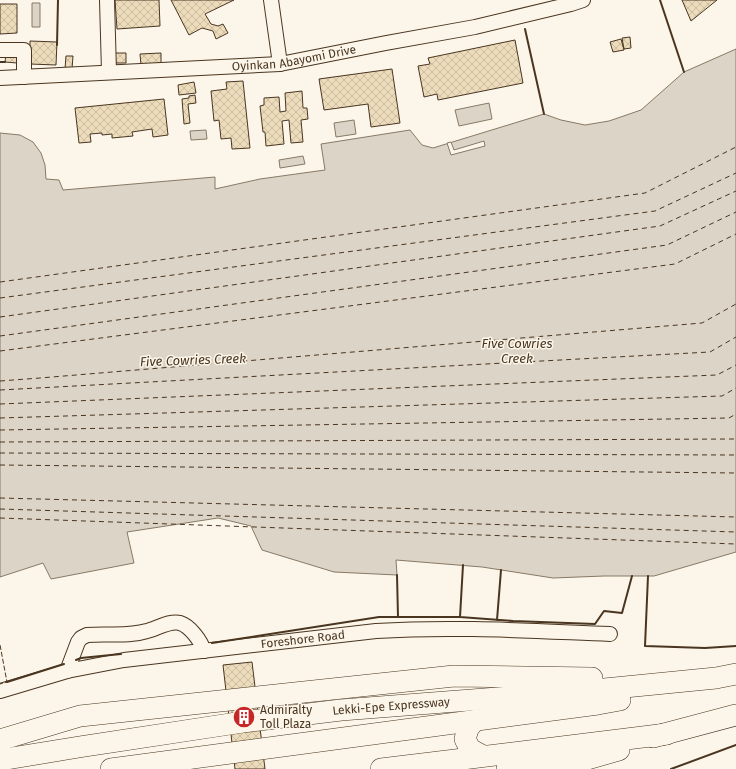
<svg xmlns="http://www.w3.org/2000/svg" width="736" height="769" font-family="'Fira Sans',sans-serif">
<style>
.water{fill:#dcd4c6;stroke:#887966}
.pier{fill:#fbf6e9;stroke:#887966}
.lines{fill:none;stroke-linecap:round;stroke-linejoin:round}
.ferry{stroke:#4a3520;stroke-width:1;stroke-dasharray:5 4;stroke-linecap:butt}
.building{fill:url(#building-cross-hatch);stroke:#4a3520}
.minor-casing{stroke:#4a3520;stroke-width:16}
.highway-casing{stroke:#4a3520;stroke-width:22}
.minor{stroke:#fbf6e9;stroke-width:14}
.highway{stroke:#fbf6e9;stroke-width:21}
.fence{stroke:#4a3520;stroke-width:1;stroke-dasharray:5 2;stroke-linecap:butt}
.wall{stroke:#4a3520;stroke-width:2}
.labels{text-anchor:middle;dominant-baseline:central;stroke-width:3;stroke-linejoin:round;paint-order:stroke}
.street-label{font-size:12px;fill:#4a3520;stroke:#fbf6e9}
.poi-label{font-size:12px;fill:#4a3520;stroke:#fbf6e9;text-anchor:start}
.water-label{font-size:13px;font-style:italic;fill:#4a3520;stroke:#fbf6e9}
</style>
<defs>
<pattern id="building-cross-hatch" width="8" height="8" patternUnits="userSpaceOnUse"><rect width="8" height="8" fill="#ecdcbc"/><path d="M0 0l8 8M0 8l8-8" fill="none" stroke="#ccbda1"/></pattern>
</defs>
<rect width="100%" height="100%" fill="#fbf6e9"/>
<path class="water" d="M 32,3 L 40,3 L 40,27 L 32,27 Z
M 736,49 L 736,552 L 654,576 L 604,576 L 553,578 L 482,567 L 396,560 L 397,575 L 334,572 L 262,550 L 251,526 L 218,518 L 127,532 L 134,563 L 51,579 L 43,563 L 0,577 L 0,133 L 20,135 L 33,142 L 41,153 L 45,165 L 46,179 L 59,180 L 63,190 L 215,177 L 215,189 L 260,179 L 325,170 L 321,144 L 410,130 L 422,145 L 433,148 L 544,114 L 561,120 L 585,125 L 609,121 L 641,110 L 684,72 Z
M 489,103 L 492,119 L 459,126 L 455,110 Z
M 354,120 L 356,134 L 336,137 L 334,123 Z
M 206,130 L 207,139 L 191,140 L 190,131 Z
M 303,156 L 305,164 L 280,168 L 279,160 Z"/>
<path class="pier" d="M 484,141 L 485,146 L 451,155 L 447,143 L 451,142 L 454,150 Z"/>
<g class="lines">
<path class="ferry" d="M 0,282 L 645,193 L 736,147
M 0,298 L 655,211 L 736,173
M 0,317 L 660,226 L 736,191
M 0,336 L 667,245 L 736,212
M 0,351 L 675,264 L 736,234
M 0,381 L 40,378 L 702,323 L 736,304
M 0,390 L 710,352 L 736,337
M 0,404 L 717,375 L 736,365
M 0,418 L 722,396 L 736,388
M 0,430 L 729,418 L 736,414
M 0,442 L 736,439
M 0,453 L 736,455
M 0,465 L 736,473
M 0,498 L 736,517
M 0,509 L 736,532
M 0,518 L 736,544"/>
</g>
<path class="building" d="M 115,0 L 159,0 L 160,26 L 117,29 Z
M 171,0 L 234,0 L 205,14 L 211,24 L 218,26 L 223,24 L 228,33 L 216,39 L 213,31 L 202,28 L 189,35 Z
M 682,0 L 717,0 L 691,21 Z
M 0,4 L 17,4 L 17,33 L 0,34 Z
M 630,37 L 631,48 L 624,49 L 622,38 Z
M 621,39 L 624,50 L 613,52 L 610,42 Z
M 515,40 L 523,83 L 438,100 L 437,94 L 424,97 L 418,66 L 430,64 L 428,58 Z
M 30,41 L 57,42 L 56,65 L 30,64 Z
M 115,53 L 126,53 L 126,63 L 115,63 Z
M 161,53 L 161,63 L 141,65 L 140,54 Z
M 6,54 L 17,54 L 17,63 L 5,62 Z
M 66,56 L 73,56 L 72,69 L 65,69 Z
M 392,69 L 400,123 L 371,127 L 368,104 L 324,110 L 319,79 Z
M 243,81 L 250,148 L 232,149 L 231,138 L 221,139 L 219,120 L 214,121 L 211,91 L 227,89 L 226,82 Z
M 194,82 L 196,93 L 179,95 L 178,85 Z
M 302,91 L 303,108 L 307,108 L 308,119 L 301,120 L 303,142 L 291,143 L 289,120 L 282,121 L 284,144 L 266,146 L 265,132 L 263,132 L 260,106 L 264,105 L 264,98 L 279,97 L 280,112 L 286,111 L 285,93 Z
M 195,95 L 196,103 L 188,104 L 190,123 L 184,124 L 182,99 L 189,98 L 189,96 Z
M 164,99 L 168,135 L 153,137 L 152,129 L 132,132 L 133,136 L 112,138 L 112,134 L 102,135 L 102,133 L 90,134 L 91,142 L 79,143 L 75,108 Z
M 252,662 L 265,769 L 235,769 L 223,665 Z"/>
<g class="lines">
<g class="minor-casing">
<g id="minor">
<path d="M 107,0 L 109,72"/>
<path d="M 271,0 L 280,64"/>
<path d="M 0,50 L 24,50 L 24,77"/>
<path id="s1" d="M 0,78 L 280,64 L 386,43 L 475,27 L 571,4 L 583,0"/>
<path d="M 67,671 L 78,642 L 81,638 L 87,635 C 107,633 128,637 147,631 C 156,629 170,620 180,623 C 190,626 201,641 204,651"/>
<path id="s2" d="M 0,691 L 67,671 L 124,660 L 376,631 C 455,626 532,631 610,634"/>
</g>
</g>
<g class="highway-casing">
<g id="highway">
<path d="M 474,721 L 468,729 L 465,739 L 470,749 L 483,756"/>
<path d="M 653,737 L 736,715"/>
<path d="M 0,740 L 80,716 L 454,676 L 592,678"/>
<path id="s3" d="M 0,760 L 79,747 L 243,722 L 341,710 L 574,692 L 716,678 L 736,674"/>
<path d="M 111,769 L 598,704 L 620,700"/>
<path d="M 381,769 L 667,734"/>
<path d="M 507,769 L 549,761"/>
<path d="M 552,769 L 619,750"/>
</g>
</g>
<use href="#minor" class="minor"/>
<use href="#highway" class="highway"/>
<path class="fence" d="M 0,645 L 7,682 L 0,684"/>
<path class="wall" d="M 660,0 L 684,72
M 525,29 L 544,114
M 57,45 L 58,0
M 0,62 L 5,62
M 397,575 L 398,617
M 648,576 L 645,646 L 705,648 L 736,646
M 460,617 L 463,565
M 497,620 L 501,570
M 212,643 L 379,617 L 460,617 L 513,621 L 595,624 L 604,611 L 622,613 L 632,576
M 76,660 L 81,658 L 121,654
M 7,682 L 64,664
M 671,769 L 736,745"/>
</g>
<defs>
<g id="building-disc" transform="scale(1.15)"><circle r="9.5" fill="#c62828" stroke="#fbf6e9"/><path d="M-4-6H4V6H1V3H-1V6H-4ZM-2.5-4.3h1.7v1.8h-1.7ZM.8-4.3h1.7v1.8H.8ZM-2.5-1h1.7V.8h-1.7ZM.8-1h1.7V.8H.8Z" fill="#fff"/></g>
</defs>
<g fill-rule="evenodd">
<use href="#building-disc" x="244" y="717"/>
</g>
<g class="labels">
<g class="street-label">
<text stroke="none"><textPath href="#s1" startOffset="295">Oyinkan Abayomi Drive</textPath></text>
<text stroke="none"><textPath href="#s2" startOffset="308">Foreshore Road</textPath></text>
<text stroke="none"><textPath href="#s3" startOffset="395">Lekki-Epe Expressway</textPath></text>
</g>
<g class="poi-label">
<text x="260" y="710">Admiralty<tspan x="260" dy="14">Toll Plaza</tspan></text>
</g>
<g class="water-label">
<text x="517" y="343">Five Cowries<tspan x="517" dy="15">Creek</tspan></text>
<text transform="translate(193 360) rotate(-2)">Five Cowries Creek</text>
</g>
</g>
</svg>
